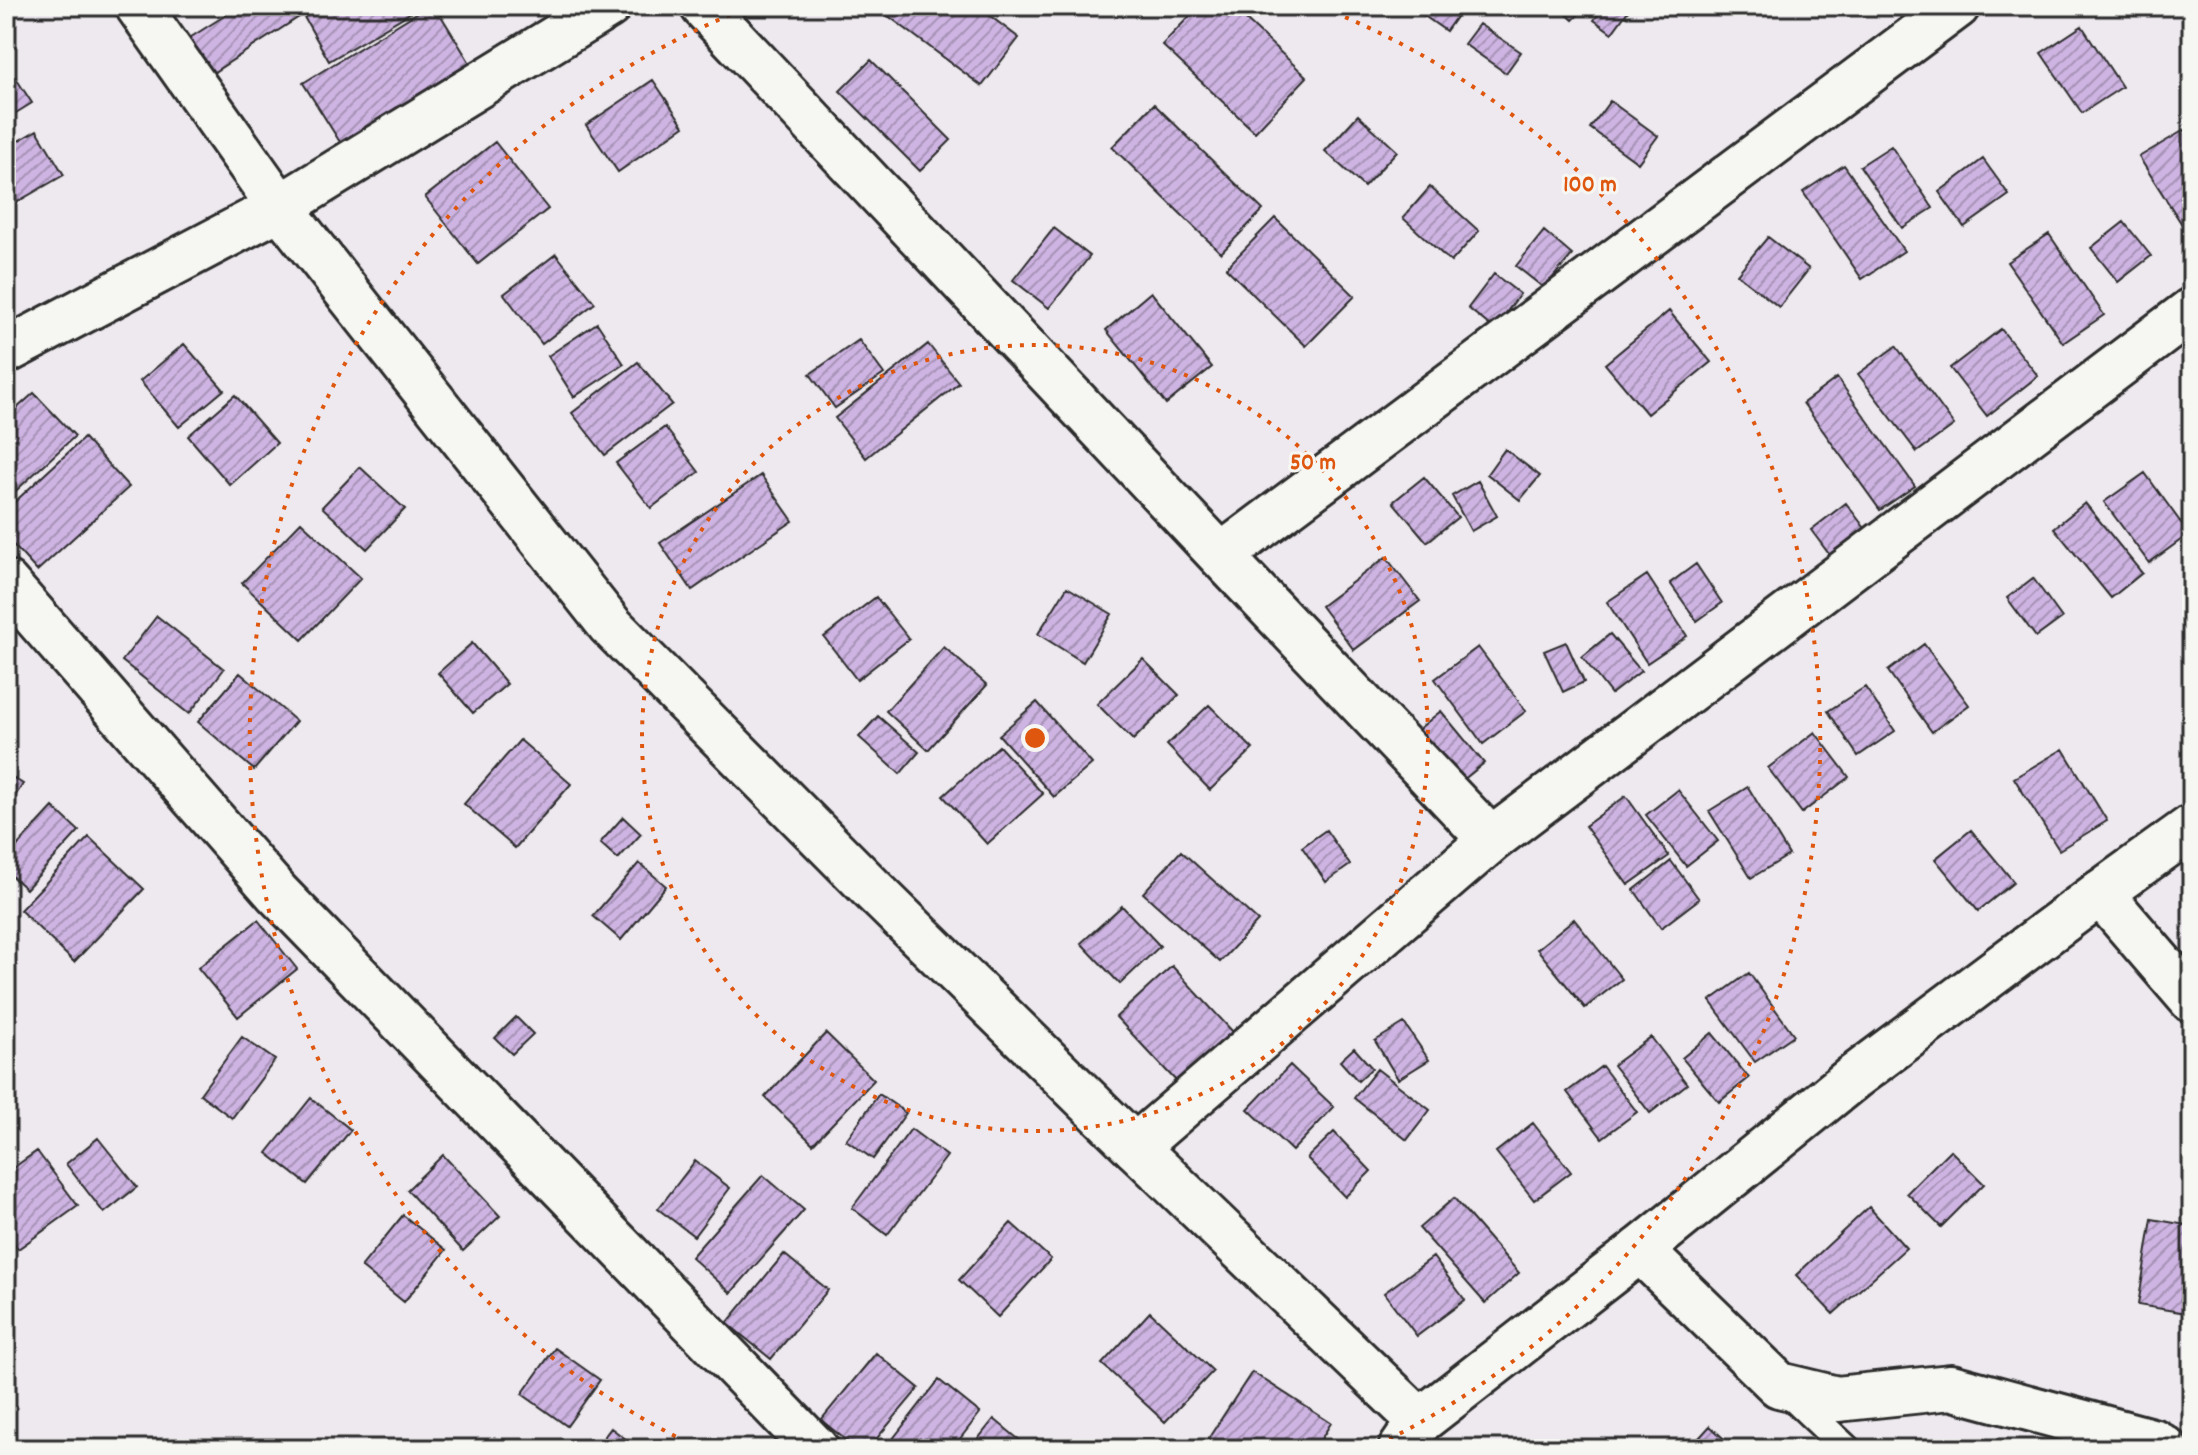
<svg xmlns="http://www.w3.org/2000/svg" width="2198" height="1455" font-family="Dekko,sans-serif">
<style>
.building{fill:url(#building-hatch);stroke:#2b2b2b;stroke-width:2}
.lines{fill:none;stroke-linecap:round;stroke-linejoin:round}
.lane-casing{stroke:#2b2b2b;stroke-width:32}
.street-casing{stroke:#2b2b2b;stroke-width:50}
.secondary-casing{stroke:#2b2b2b;stroke-width:50}
.lane{stroke:#f6f6f2;stroke-width:26}
.street{stroke:#f6f6f2;stroke-width:44}
.secondary{stroke:#f6f6f2;stroke-width:44}
.ring{fill:none;stroke:#df570e;stroke-width:4;stroke-dasharray:4 8}
.centre{fill:#df570e;stroke:#f6f6f2;stroke-width:4}
.ring-label{font-size:24px;text-anchor:middle;font-weight:bold;fill:#df570e;stroke:#f6f6f2;stroke-width:6;stroke-linejoin:round;paint-order:stroke}
</style>
<defs>
<pattern id="building-hatch" width="6" height="6" patternUnits="userSpaceOnUse" patternTransform="scale(2)"><rect width="6" height="6" fill="#ceb4e2"/><path d="M-1 1l2-2M0 6l6-6M5 7l2-2" fill="none" stroke="#a793b7"/></pattern>
</defs>
<rect width="100%" height="100%" fill="#eee9ef"/>
<filter id="ink" filterUnits="userSpaceOnUse"><feTurbulence type="fractalNoise" baseFrequency=".0125" numOctaves="2"/><feDisplacementMap in="SourceGraphic" scale="16" xChannelSelector="R" yChannelSelector="G"/><feConvolveMatrix kernelMatrix="1 2 1 2 8 2 1 2 1" color-interpolation-filters="sRGB"/></filter>
<g filter="url(#ink)">
<path class="building" d="M 240,6 L 316,6 L 211,74 L 188,39 Z
M 323,6 L 416,6 L 418,8 L 329,61 L 304,17 Z
M 428,6 L 435,6 L 473,68 L 343,147 L 303,83 Z
M 875,6 L 977,6 L 1019,38 L 982,86 Z
M 1199,6 L 1231,6 L 1307,77 L 1255,132 L 1162,45 Z
M 1410,6 L 1456,6 L 1461,10 L 1446,31 Z
M 1558,6 L 1587,6 L 1573,20 Z
M 1605,6 L 1620,6 L 1628,11 L 1612,33 L 1594,20 Z
M 1479,24 L 1521,52 L 1506,73 L 1464,44 Z
M 2082,26 L 2122,87 L 2082,113 L 2041,53 Z
M 871,60 L 951,140 L 920,171 L 840,91 Z
M 6,63 L 32,103 L 6,119 Z
M 653,80 L 684,126 L 618,172 L 586,125 Z
M 1610,101 L 1658,136 L 1638,163 L 1590,128 Z
M 1154,104 L 1263,210 L 1221,253 L 1112,147 Z
M 1358,115 L 1397,151 L 1364,187 L 1325,151 Z
M 2186,129 L 2192,139 L 2192,240 L 2139,157 Z
M 37,130 L 64,175 L 8,207 L 6,203 L 6,148 Z
M 495,142 L 548,209 L 478,264 L 425,197 Z
M 1891,146 L 1933,208 L 1902,228 L 1860,166 Z
M 1983,159 L 2009,195 L 1964,227 L 1939,192 Z
M 1844,165 L 1904,251 L 1862,279 L 1803,192 Z
M 1430,187 L 1479,231 L 1451,262 L 1403,218 Z
M 1275,218 L 1355,296 L 1306,346 L 1226,268 Z
M 2124,222 L 2151,256 L 2118,282 L 2091,248 Z
M 1054,228 L 1090,256 L 1049,308 L 1013,280 Z
M 1544,231 L 1572,255 L 1544,288 L 1516,266 Z
M 2049,234 L 2104,315 L 2063,343 L 2007,262 Z
M 1768,237 L 1809,269 L 1779,307 L 1737,274 Z
M 556,254 L 595,303 L 542,344 L 504,294 Z
M 1494,274 L 1520,294 L 1494,329 L 1468,308 Z
M 1151,292 L 1212,367 L 1166,404 L 1106,330 Z
M 1669,311 L 1711,362 L 1647,414 L 1605,364 Z
M 597,323 L 624,364 L 574,397 L 548,356 Z
M 2001,329 L 2038,376 L 1987,416 L 1950,368 Z
M 859,340 L 884,374 L 835,408 L 810,374 Z
M 184,344 L 224,390 L 179,427 L 140,381 Z
M 928,344 L 959,383 L 866,458 L 835,418 Z
M 1896,346 L 1954,425 L 1917,452 L 1858,374 Z
M 638,362 L 672,404 L 605,455 L 572,413 Z
M 1837,378 L 1915,486 L 1880,510 L 1803,403 Z
M 34,393 L 75,436 L 8,498 L 6,496 L 6,418 Z
M 235,395 L 277,443 L 230,485 L 188,436 Z
M 665,427 L 699,472 L 651,508 L 616,463 Z
M 84,438 L 129,487 L 37,571 L 6,537 L 6,510 Z
M 1505,449 L 1540,476 L 1520,500 L 1487,474 Z
M 360,467 L 405,509 L 367,549 L 322,507 Z
M 2145,473 L 2189,534 L 2149,563 L 2104,502 Z
M 761,475 L 793,521 L 692,590 L 660,543 Z
M 1424,477 L 1458,517 L 1427,542 L 1393,502 Z
M 1478,481 L 1497,516 L 1471,531 L 1452,496 Z
M 1846,503 L 1870,535 L 1835,562 L 1811,530 Z
M 2085,503 L 2142,573 L 2111,598 L 2054,528 Z
M 301,522 L 361,578 L 302,640 L 242,583 Z
M 1386,557 L 1420,601 L 1354,650 L 1321,606 Z
M 1696,564 L 1722,603 L 1697,621 L 1670,583 Z
M 1647,575 L 1687,636 L 1647,663 L 1607,602 Z
M 2033,578 L 2062,618 L 2036,637 L 2007,598 Z
M 1067,587 L 1112,614 L 1083,662 L 1038,634 Z
M 876,597 L 909,639 L 857,680 L 824,637 Z
M 157,616 L 224,669 L 189,714 L 122,661 Z
M 1610,634 L 1641,671 L 1611,694 L 1582,657 Z
M 1566,642 L 1584,682 L 1563,692 L 1544,651 Z
M 472,643 L 507,684 L 473,713 L 438,673 Z
M 1924,644 L 1969,705 L 1932,732 L 1888,671 Z
M 944,647 L 987,685 L 928,750 L 886,711 Z
M 1478,647 L 1526,711 L 1483,744 L 1435,679 Z
M 1143,659 L 1179,695 L 1133,740 L 1097,704 Z
M 240,673 L 296,721 L 254,770 L 198,722 Z
M 1865,687 L 1895,731 L 1858,756 L 1828,711 Z
M 1037,702 L 1092,764 L 1054,797 L 999,735 Z
M 1209,705 L 1253,749 L 1210,790 L 1167,745 Z
M 1441,711 L 1484,763 L 1457,785 L 1415,732 Z
M 878,716 L 919,752 L 900,774 L 859,737 Z
M 1815,732 L 1849,777 L 1802,813 L 1768,768 Z
M 520,740 L 571,784 L 515,848 L 464,804 Z
M 999,746 L 1043,794 L 987,844 L 943,796 Z
M 2063,749 L 2107,821 L 2059,850 L 2014,778 Z
M 6,773 L 23,784 L 6,810 Z
M 1748,787 L 1789,855 L 1751,878 L 1709,811 Z
M 1678,790 L 1718,841 L 1686,866 L 1646,815 Z
M 1626,796 L 1669,856 L 1628,885 L 1585,826 Z
M 53,807 L 79,831 L 26,889 L 6,871 L 6,858 Z
M 623,817 L 641,834 L 618,859 L 600,843 Z
M 1326,830 L 1350,865 L 1326,882 L 1302,847 Z
M 1971,830 L 2014,882 L 1978,911 L 1935,859 Z
M 89,837 L 144,889 L 74,962 L 20,910 Z
M 1181,851 L 1258,921 L 1220,962 L 1143,893 Z
M 1671,861 L 1699,899 L 1661,928 L 1634,890 Z
M 639,863 L 666,886 L 621,940 L 593,916 Z
M 1122,906 L 1160,946 L 1120,984 L 1081,943 Z
M 1574,919 L 1622,979 L 1585,1008 L 1537,949 Z
M 258,920 L 297,969 L 238,1017 L 198,968 Z
M 1172,966 L 1233,1032 L 1178,1083 L 1116,1017 Z
M 1749,973 L 1794,1035 L 1755,1062 L 1710,1001 Z
M 516,1017 L 533,1034 L 512,1054 L 495,1038 Z
M 1404,1023 L 1429,1060 L 1398,1079 L 1375,1041 Z
M 826,1033 L 874,1080 L 813,1144 L 765,1097 Z
M 1712,1033 L 1749,1078 L 1719,1102 L 1682,1058 Z
M 242,1037 L 275,1060 L 232,1118 L 200,1094 Z
M 1651,1037 L 1687,1084 L 1650,1113 L 1613,1065 Z
M 1354,1048 L 1372,1068 L 1358,1081 L 1340,1061 Z
M 1290,1065 L 1334,1107 L 1292,1151 L 1248,1109 Z
M 1602,1066 L 1637,1112 L 1602,1138 L 1567,1092 Z
M 1377,1069 L 1430,1110 L 1407,1140 L 1354,1098 Z
M 879,1094 L 906,1113 L 873,1159 L 846,1140 Z
M 311,1098 L 351,1130 L 307,1184 L 267,1153 Z
M 1533,1123 L 1571,1172 L 1534,1200 L 1496,1152 Z
M 911,1129 L 947,1156 L 887,1235 L 852,1208 Z
M 1334,1132 L 1371,1171 L 1345,1197 L 1307,1158 Z
M 98,1138 L 137,1187 L 104,1213 L 66,1164 Z
M 1950,1150 L 1984,1184 L 1941,1227 L 1907,1193 Z
M 37,1151 L 78,1206 L 18,1249 L 6,1232 L 6,1173 Z
M 443,1155 L 500,1216 L 463,1251 L 407,1190 Z
M 695,1161 L 730,1188 L 694,1236 L 658,1209 Z
M 763,1175 L 804,1210 L 731,1293 L 691,1257 Z
M 1454,1198 L 1519,1273 L 1485,1303 L 1419,1228 Z
M 1869,1207 L 1906,1248 L 1833,1314 L 1796,1275 Z
M 403,1215 L 446,1250 L 404,1302 L 361,1267 Z
M 2152,1219 L 2192,1226 L 2192,1314 L 2138,1305 Z
M 1011,1223 L 1051,1259 L 998,1317 L 959,1280 Z
M 784,1254 L 828,1290 L 771,1359 L 727,1323 Z
M 1433,1257 L 1465,1300 L 1417,1336 L 1384,1293 Z
M 1150,1312 L 1213,1371 L 1165,1422 L 1102,1364 Z
M 555,1348 L 600,1380 L 567,1426 L 522,1394 Z
M 876,1353 L 919,1388 L 868,1449 L 857,1449 L 821,1420 Z
M 1252,1372 L 1331,1423 L 1315,1449 L 1223,1449 L 1208,1439 Z
M 939,1380 L 980,1413 L 952,1449 L 885,1449 Z
M 994,1419 L 1022,1442 L 1016,1449 L 970,1449 Z
M 1710,1426 L 1735,1449 L 1689,1449 Z
M 611,1428 L 639,1449 L 595,1449 Z"/>
<g class="lines">
<g class="lane-casing">
<path id="lane" d="M 1788,1393 L 1847,1449"/>
</g>
<g class="street-casing">
<path id="street" d="M 703,6 L 1221,556 L 1491,840 L 2192,310
M 6,351 L 280,207 L 608,6
M 1221,556 L 1957,6
M 6,583 L 277,893 L 816,1449
M 2100,893 L 2192,1000
M 1135,1147 L 1491,840
M 1640,1250 L 1779,1385 L 1837,1399 L 1951,1387 L 2155,1442 L 2165,1449"/>
</g>
<g class="secondary-casing">
<path id="secondary" d="M 138,6 L 280,207 L 610,625 L 871,888 L 1135,1147 L 1420,1421
M 1401,1449 L 1420,1421 L 1640,1250 L 1854,1077 L 2100,893 L 2192,827"/>
</g>
<use href="#lane" class="lane"/>
<use href="#street" class="street"/>
<use href="#secondary" class="secondary"/>
</g>
</g>
<g class="ring">
<circle cx="1035" cy="738" r="393"/>
<path d="M697 1447A785 785 0 0 1 747 8M1323 8A785 785 0 0 1 1373 1447"/>
</g>
<circle cx="1035" cy="738" r="12" class="centre"/>
<g class="ring-label">
<text x="1590" y="191">100 m</text>
<text x="1313" y="469">50 m</text>
</g>
<rect width="2198" height="1455" fill="none" stroke="#f6f6f2" stroke-width="32"/>
<rect x="16" y="16" width="2166" height="1423" fill="none" stroke="#2b2b2b" stroke-width="3" filter="url(#ink)"/>
</svg>
